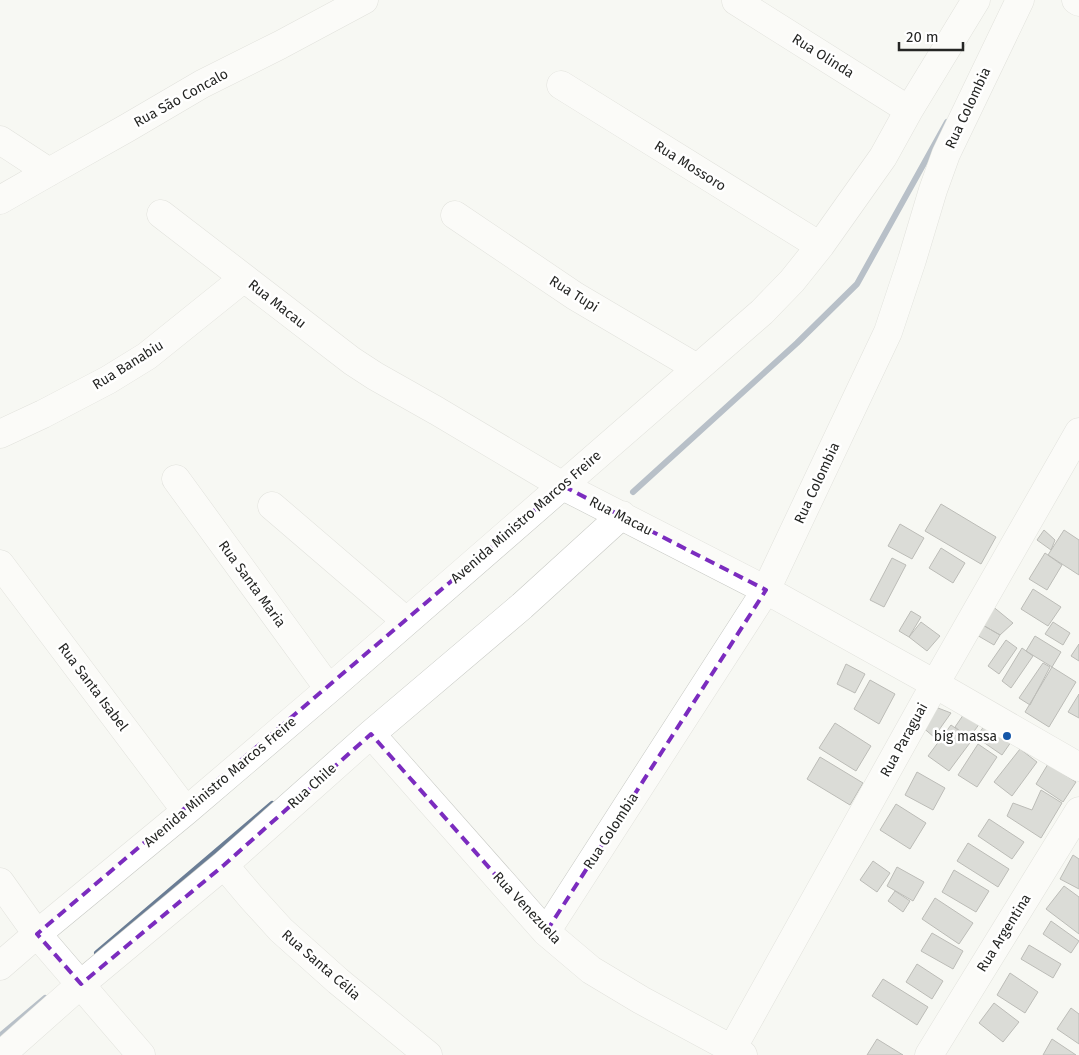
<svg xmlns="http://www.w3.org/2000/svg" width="1079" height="1055" font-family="'Fira Sans',sans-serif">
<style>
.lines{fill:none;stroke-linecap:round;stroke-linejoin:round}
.stream{stroke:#6a7d95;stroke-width:6}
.building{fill:#b9bbb6;stroke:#72736f}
.minor-casing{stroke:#c6c8c3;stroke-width:29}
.minor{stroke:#fff;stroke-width:28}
.marked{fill:none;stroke:#7b2cbf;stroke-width:4;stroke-dasharray:10 6;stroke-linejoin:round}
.poi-dot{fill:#1557a8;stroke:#fff;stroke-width:2}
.labels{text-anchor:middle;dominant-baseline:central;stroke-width:5;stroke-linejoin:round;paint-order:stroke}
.street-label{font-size:14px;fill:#252624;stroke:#fff}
.poi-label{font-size:14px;fill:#252624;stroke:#fff;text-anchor:end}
</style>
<rect width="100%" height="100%" fill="#f7f8f3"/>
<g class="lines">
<path class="stream" d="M 633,492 L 797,343 L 857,284 L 947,122
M 97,953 L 272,804
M 0,1036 L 45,998"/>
</g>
<path class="building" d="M 941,504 L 996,537 L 981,564 L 925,531 Z
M 900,524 L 924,538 L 912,559 L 888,546 Z
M 1044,530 L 1055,540 L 1051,550 L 1037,540 Z
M 1064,530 L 1079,540 L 1079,575 L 1048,555 Z
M 941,548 L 965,563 L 953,583 L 929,568 Z
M 1045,553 L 1062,565 L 1047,590 L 1029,579 Z
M 892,558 L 906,565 L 884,607 L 870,600 Z
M 1033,589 L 1061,607 L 1048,626 L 1021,609 Z
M 991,605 L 1013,623 L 1000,635 L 981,624 Z
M 911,611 L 921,617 L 909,637 L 899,631 Z
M 921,622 L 940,636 L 927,651 L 909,637 Z
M 1053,622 L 1070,633 L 1063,645 L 1045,634 Z
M 981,624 L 1000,635 L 994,645 L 975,634 Z
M 1035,636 L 1061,652 L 1052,667 L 1026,651 Z
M 1006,640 L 1017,648 L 999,674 L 988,666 Z
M 1079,644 L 1079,661 L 1071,656 Z
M 1022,648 L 1033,656 L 1011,688 L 1002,681 Z
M 1043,663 L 1050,667 L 1030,705 L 1019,698 Z
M 846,664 L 865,674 L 855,693 L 837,684 Z
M 1052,667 L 1076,682 L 1049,727 L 1025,712 Z
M 870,680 L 895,694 L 879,724 L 854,709 Z
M 1079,694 L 1079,718 L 1068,712 Z
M 938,708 L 951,713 L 934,737 L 921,726 Z
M 968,708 L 983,719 L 969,738 L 955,727 Z
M 835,723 L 871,746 L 856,771 L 819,748 Z
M 951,725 L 972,740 L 949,771 L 928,756 Z
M 985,725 L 1011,742 L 1002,755 L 976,737 Z
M 978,744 L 997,757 L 977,787 L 958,775 Z
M 1020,749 L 1037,762 L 1012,796 L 994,782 Z
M 820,757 L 863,783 L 850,805 L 807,779 Z
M 1048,764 L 1076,782 L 1063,802 L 1036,784 Z
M 917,772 L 945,788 L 933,810 L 905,795 Z
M 1041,790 L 1062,803 L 1041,838 L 1007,816 L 1013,803 L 1032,810 Z
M 896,804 L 926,823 L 910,849 L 880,830 Z
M 989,819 L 1024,842 L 1012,859 L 978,836 Z
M 968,843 L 1009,869 L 998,887 L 957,861 Z
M 1073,855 L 1079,859 L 1079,889 L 1060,879 Z
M 873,861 L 890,873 L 877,892 L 860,880 Z
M 897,867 L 924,882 L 913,901 L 887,886 Z
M 954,870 L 989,891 L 976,912 L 942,892 Z
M 1064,886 L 1079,897 L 1079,934 L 1046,909 Z
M 895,891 L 910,901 L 903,912 L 888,901 Z
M 935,898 L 973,923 L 959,944 L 922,919 Z
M 1051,921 L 1079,941 L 1071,953 L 1043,934 Z
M 932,933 L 963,951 L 953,969 L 921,951 Z
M 1029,945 L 1061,964 L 1053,978 L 1021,959 Z
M 917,964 L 943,981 L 932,999 L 906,982 Z
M 1010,973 L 1038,992 L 1025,1013 L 997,995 Z
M 883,979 L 928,1007 L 917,1025 L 872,996 Z
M 994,1003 L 1019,1022 L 1003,1042 L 979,1023 Z
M 1071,1008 L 1079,1014 L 1079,1044 L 1057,1029 Z
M 877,1039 L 903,1055 L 867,1055 Z
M 1052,1039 L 1076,1055 L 1043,1055 Z"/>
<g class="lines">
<g class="minor-casing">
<path id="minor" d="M 1076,0 L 1079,2
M 736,1 L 909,110
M 561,85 L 820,246
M 0,140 L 49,172
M 0,200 L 49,172 L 127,128 L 202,84 L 280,45 L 364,0
M 161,214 L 352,361 L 375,376 L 437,411 L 563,486 L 766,590 L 935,684 L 1079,767
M 455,215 L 575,296 L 697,368
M 0,434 L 43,414 L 108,380 L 147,356 L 244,278
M 176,479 L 329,689
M 272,506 L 406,621
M 0,564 L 186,811
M 371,734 L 546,932 L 591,970 L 641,1000 L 743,1055
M 224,865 L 251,897 L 281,930 L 338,981 L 428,1055
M 0,882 L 37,934 L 141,1055
M 546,932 L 766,590 L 888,332 L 912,260 L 933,190 L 946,154 L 1020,0
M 0,966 L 37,934 L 186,811 L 329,689 L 762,312 L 792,281 L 820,246 L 883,157 L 909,110 L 976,0
M 732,1049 L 935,684 L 1079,432
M 1,1055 L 81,984 L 224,865 L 371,734 L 522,606 L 622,515
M 929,1055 L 1079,811"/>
</g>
<use href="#minor" class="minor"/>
</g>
<path d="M0 0H1079V1055H0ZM 563,486 L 766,590 L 546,932 L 371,734 L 224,865 L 81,984 L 37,934 Z" fill="#f7f8f3" fill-opacity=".55" fill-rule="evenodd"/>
<path class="marked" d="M 563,486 L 766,590 L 546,932 L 371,734 L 224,865 L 81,984 L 37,934 Z"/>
<circle class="poi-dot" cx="1007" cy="736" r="5"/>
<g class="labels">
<g class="street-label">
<text transform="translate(823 56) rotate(32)">Rua Olinda</text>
<text transform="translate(181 98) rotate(-29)">Rua São Concalo</text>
<text transform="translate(968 108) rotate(-65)">Rua Colombia</text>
<text transform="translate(690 166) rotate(32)">Rua Mossoro</text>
<text transform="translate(574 294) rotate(32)">Rua Tupi</text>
<text transform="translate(277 304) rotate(38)">Rua Macau</text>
<text transform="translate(128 365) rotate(-32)">Rua Banabiu</text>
<text transform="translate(817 483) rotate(-65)">Rua Colombia</text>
<text transform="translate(621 516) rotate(27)">Rua Macau</text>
<text transform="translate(526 517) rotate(-41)">Avenida Ministro Marcos Freire</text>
<text transform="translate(252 584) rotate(54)">Rua Santa Maria</text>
<text transform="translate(93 687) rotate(53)">Rua Santa Isabel</text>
<text transform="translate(904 740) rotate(-61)">Rua Paraguai</text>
<text transform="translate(220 782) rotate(-40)">Avenida Ministro Marcos Freire</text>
<text transform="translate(312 786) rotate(-42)">Rua Chile</text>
<text transform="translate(611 831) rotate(-57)">Rua Colombia</text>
<text transform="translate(527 908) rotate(47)">Rua Venezuela</text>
<text transform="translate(1004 933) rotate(-58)">Rua Argentina</text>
<text transform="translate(321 965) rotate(41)">Rua Santa Célia</text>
</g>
<g class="poi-label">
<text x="997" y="736">big massa</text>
</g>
</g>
<path d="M899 42v8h64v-8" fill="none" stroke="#252624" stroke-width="2.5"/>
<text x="906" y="42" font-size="15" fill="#252624" stroke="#ffffff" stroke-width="4" paint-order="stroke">20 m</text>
</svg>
